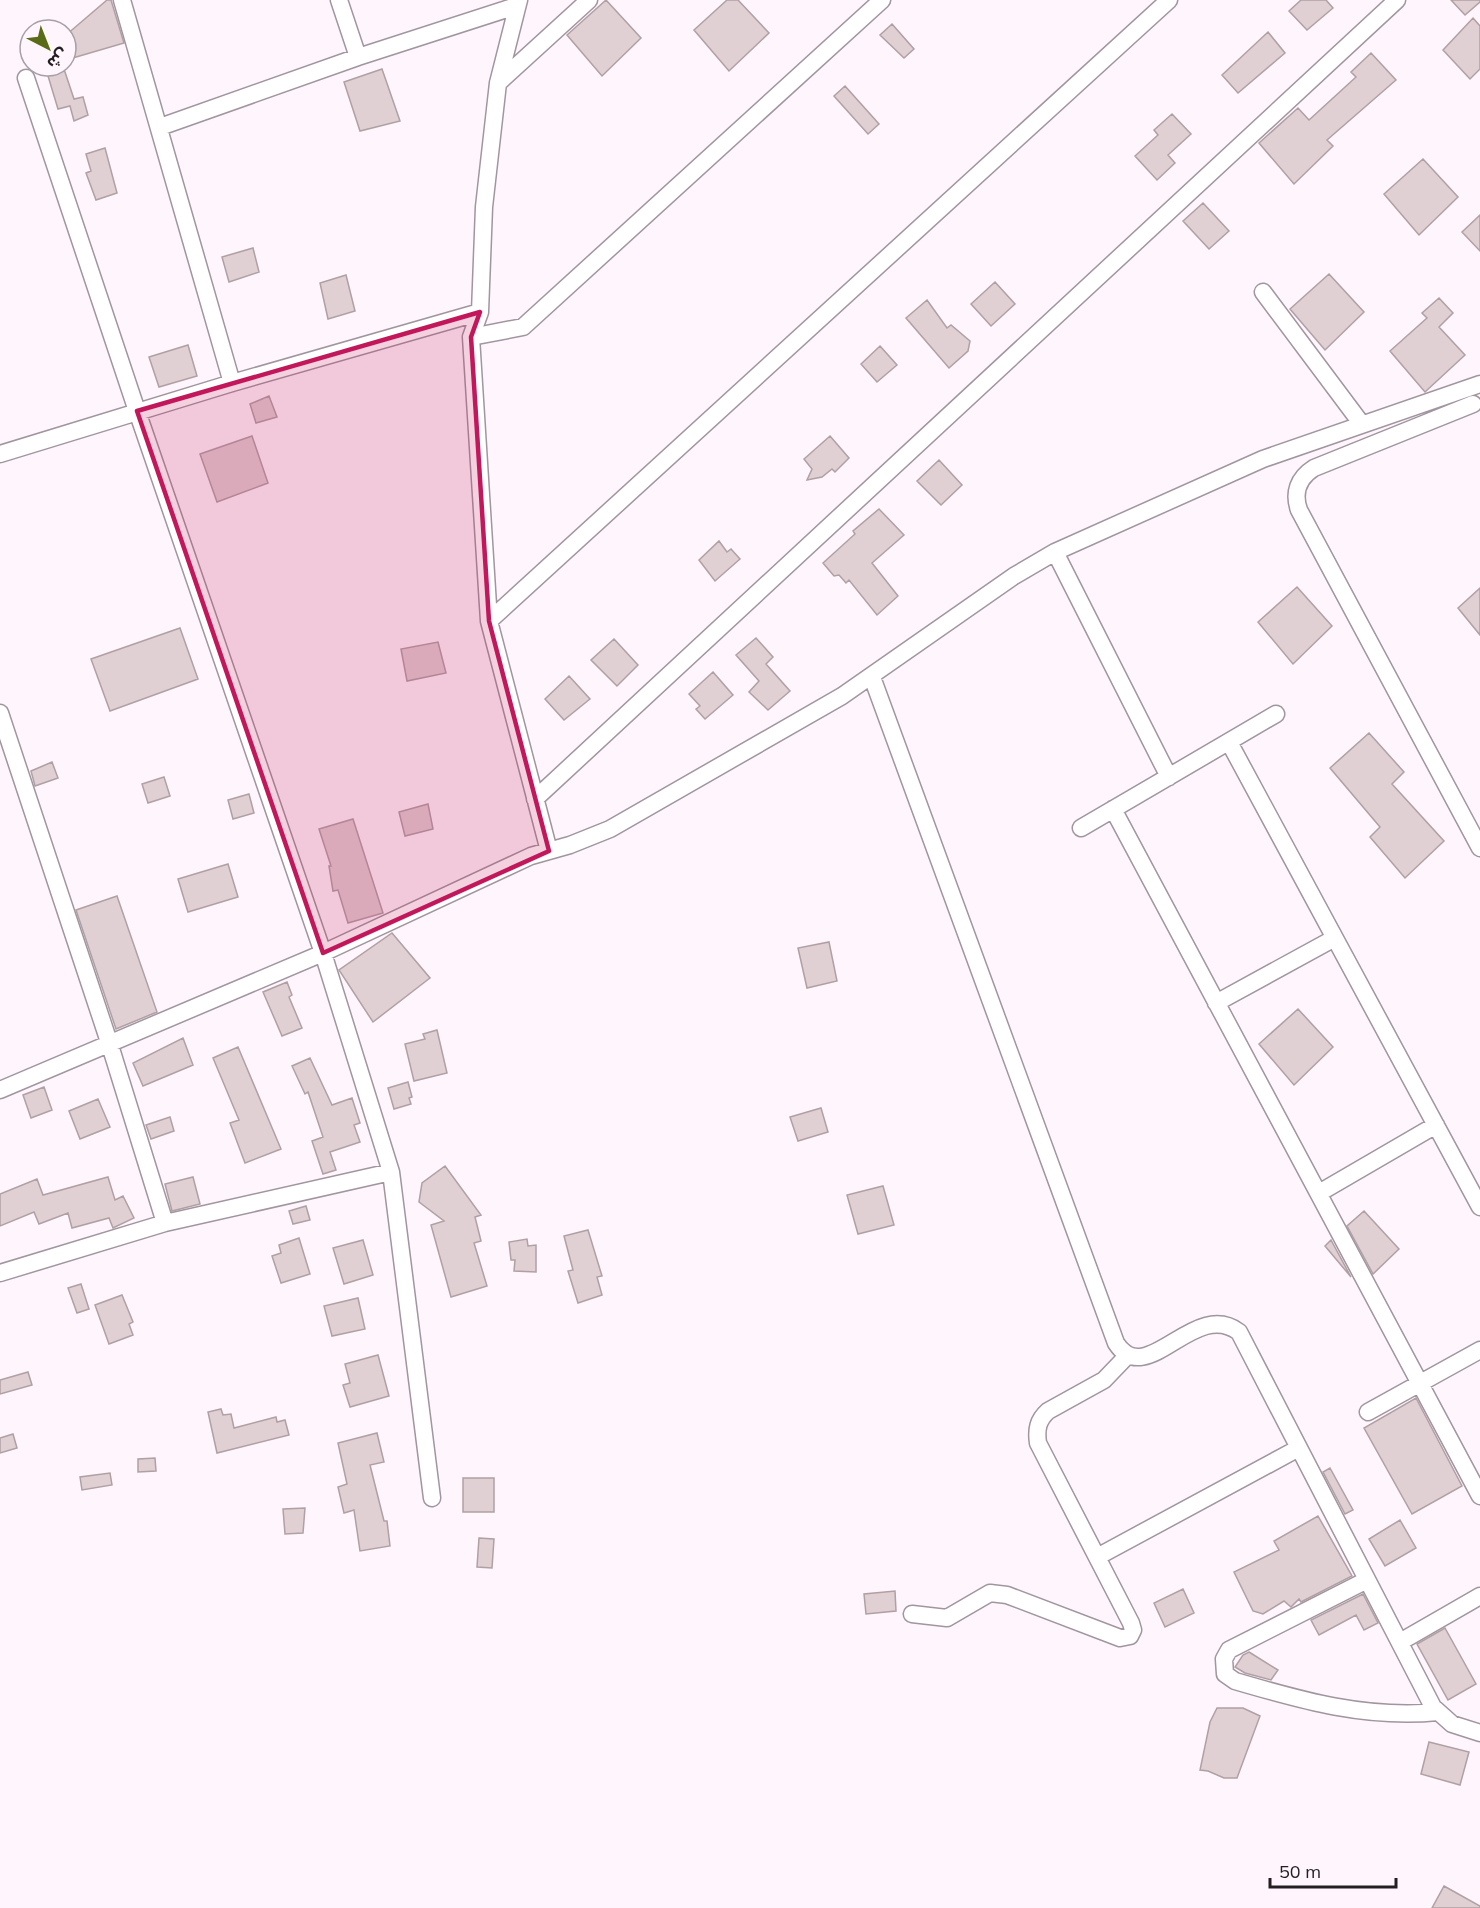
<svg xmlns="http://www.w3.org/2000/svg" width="1480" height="1908" font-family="Mulish,'Noto Sans Arabic',sans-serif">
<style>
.building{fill:#e0cfd3;stroke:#b0a0a4;stroke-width:1.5}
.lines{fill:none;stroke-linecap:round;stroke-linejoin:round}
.minor-casing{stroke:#a1959f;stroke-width:19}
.minor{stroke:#fff;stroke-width:16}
.marked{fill:#c2185b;fill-opacity:0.2;stroke:#c2185b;stroke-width:4.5;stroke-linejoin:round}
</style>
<rect width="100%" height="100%" fill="#fef6fc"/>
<path class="building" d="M 107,0 L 111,0 L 124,43 L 66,60 L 66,35 Z
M 606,0 L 641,38 L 602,76 L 567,35 Z
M 727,0 L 738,0 L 769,33 L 729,71 L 694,30 Z
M 1301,0 L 1326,0 L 1333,8 L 1307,30 L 1289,11 Z
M 1451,0 L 1480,0 L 1480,2 L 1465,15 Z
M 1473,18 L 1480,26 L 1480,69 L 1470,79 L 1443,50 Z
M 892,24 L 914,49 L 904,58 L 880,35 Z
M 1268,32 L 1285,53 L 1238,93 L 1222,75 Z
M 1371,53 L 1396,80 L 1327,140 L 1333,146 L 1294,184 L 1259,143 L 1298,108 L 1309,120 L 1356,77 L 1351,72 Z
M 45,66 L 63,66 L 74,99 L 83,97 L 88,115 L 74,121 L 70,106 L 58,109 Z
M 382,69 L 400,121 L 360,131 L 344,82 Z
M 845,86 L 879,124 L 868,134 L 834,96 Z
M 1172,114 L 1191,134 L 1168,155 L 1175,163 L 1157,180 L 1135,156 L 1158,135 L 1154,130 Z
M 105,148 L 117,193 L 96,200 L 86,173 L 91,171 L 86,154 Z
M 1423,159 L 1458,197 L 1419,235 L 1384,194 Z
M 1203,203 L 1229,231 L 1209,249 L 1183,221 Z
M 1480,215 L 1480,251 L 1462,232 Z
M 253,248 L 259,272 L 229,282 L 222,257 Z
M 1329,274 L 1364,312 L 1325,350 L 1290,309 Z
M 346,275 L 355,311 L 328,319 L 320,283 Z
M 995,282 L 1015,304 L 991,326 L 971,304 Z
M 1439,298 L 1453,313 L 1439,327 L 1465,355 L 1425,392 L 1390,351 L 1427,318 L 1422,313 Z
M 927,300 L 947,328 L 951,325 L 970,341 L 968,351 L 949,368 L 906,318 Z
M 188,345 L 197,376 L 159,387 L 149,357 Z
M 880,346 L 897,365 L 877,382 L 861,364 Z
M 269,396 L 277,417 L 256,423 L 250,404 Z
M 252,436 L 268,483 L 217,502 L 200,454 Z
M 830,436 L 849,458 L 835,472 L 832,469 L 822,477 L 807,480 L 812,469 L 804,459 Z
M 939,460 L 962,485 L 941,505 L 917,481 Z
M 879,509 L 904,535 L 872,563 L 898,596 L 877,615 L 849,580 L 846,583 L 839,575 L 834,576 L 823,563 L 855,534 L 853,531 Z
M 719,541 L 727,552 L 731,549 L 740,559 L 715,581 L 699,560 Z
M 1297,587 L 1332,626 L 1293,664 L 1258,622 Z
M 1480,588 L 1480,635 L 1458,608 Z
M 180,628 L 198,679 L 110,711 L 91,659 Z
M 756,638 L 773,657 L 766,664 L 790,691 L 768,710 L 749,692 L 759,681 L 736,655 Z
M 614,639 L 638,665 L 617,686 L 591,660 Z
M 438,642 L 446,673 L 407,681 L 401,649 Z
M 713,672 L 733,695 L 705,719 L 696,709 L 700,706 L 689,694 Z
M 569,676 L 590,699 L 564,720 L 545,699 Z
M 1369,733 L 1404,772 L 1392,784 L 1444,841 L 1405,878 L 1370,837 L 1380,827 L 1330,768 Z
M 52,762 L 58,778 L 35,786 L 31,771 Z
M 164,777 L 170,796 L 148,803 L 142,784 Z
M 249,794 L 254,813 L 233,819 L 228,800 Z
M 428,804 L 433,829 L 405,836 L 399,812 Z
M 353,819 L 383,913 L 348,923 L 338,890 L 333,891 L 329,866 L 331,866 L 319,829 Z
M 228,864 L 238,897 L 188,912 L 178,879 Z
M 117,896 L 157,1012 L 116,1029 L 76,910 Z
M 392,933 L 430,978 L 373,1022 L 339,970 Z
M 829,942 L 837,981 L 807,988 L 798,948 Z
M 287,982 L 292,995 L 289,997 L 302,1028 L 282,1036 L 263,992 Z
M 1298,1009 L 1333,1047 L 1294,1085 L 1259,1044 Z
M 437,1030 L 447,1073 L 414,1081 L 405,1044 L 425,1039 L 423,1034 Z
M 183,1038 L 193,1065 L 143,1086 L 133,1063 Z
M 238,1047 L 281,1149 L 245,1163 L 230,1123 L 239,1120 L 213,1058 Z
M 310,1058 L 332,1105 L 352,1098 L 360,1123 L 354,1125 L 360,1142 L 330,1152 L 336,1170 L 323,1174 L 312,1141 L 323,1137 L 308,1092 L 305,1094 L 292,1066 Z
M 408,1082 L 412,1097 L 409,1098 L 411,1104 L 394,1109 L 388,1088 Z
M 44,1087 L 52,1110 L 31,1118 L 23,1095 Z
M 98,1099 L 110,1127 L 80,1139 L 69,1111 Z
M 821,1108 L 828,1132 L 798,1141 L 790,1117 Z
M 170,1117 L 174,1131 L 151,1139 L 146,1125 Z
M 445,1166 L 481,1215 L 475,1217 L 481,1241 L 474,1243 L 487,1286 L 451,1297 L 431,1225 L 444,1221 L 419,1202 L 422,1183 Z
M 108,1177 L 115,1200 L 123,1196 L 134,1218 L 113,1228 L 109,1218 L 72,1228 L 68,1213 L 39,1224 L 34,1212 L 0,1226 L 0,1194 L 37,1179 L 43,1195 Z
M 193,1177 L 200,1204 L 172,1211 L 165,1184 Z
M 883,1186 L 894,1225 L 858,1234 L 847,1195 Z
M 306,1206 L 310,1220 L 293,1224 L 289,1211 Z
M 1364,1211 L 1399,1249 L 1373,1274 L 1347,1226 Z
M 588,1230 L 602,1276 L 597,1277 L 602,1295 L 578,1303 L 568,1271 L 573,1270 L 564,1236 Z
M 299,1238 L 310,1274 L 281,1283 L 272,1256 L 281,1253 L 279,1245 Z
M 527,1239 L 528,1246 L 536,1245 L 536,1272 L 514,1271 L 515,1260 L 511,1260 L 509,1242 Z
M 363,1240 L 373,1275 L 344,1284 L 333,1248 Z
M 1331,1240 L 1351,1277 L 1325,1246 Z
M 81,1284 L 89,1309 L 77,1313 L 68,1288 Z
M 122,1295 L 133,1322 L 129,1324 L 133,1335 L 109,1344 L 95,1305 Z
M 358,1298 L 365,1329 L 332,1336 L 324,1306 Z
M 378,1355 L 389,1396 L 350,1407 L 343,1385 L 350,1383 L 345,1364 Z
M 28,1372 L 32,1385 L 0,1394 L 0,1380 Z
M 1416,1398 L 1462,1486 L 1412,1514 L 1364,1428 Z
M 221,1409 L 223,1415 L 231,1414 L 234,1428 L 276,1417 L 277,1422 L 285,1420 L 289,1435 L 217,1453 L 208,1412 Z
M 377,1433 L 384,1462 L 370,1465 L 384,1521 L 387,1521 L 390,1546 L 360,1551 L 354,1510 L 344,1513 L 338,1487 L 347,1484 L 338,1443 Z
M 13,1434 L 17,1448 L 0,1453 L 0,1438 Z
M 155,1458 L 156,1471 L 138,1472 L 138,1459 Z
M 1330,1468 L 1353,1510 L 1345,1514 L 1323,1472 Z
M 110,1473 L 112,1485 L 82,1490 L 80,1477 Z
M 463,1478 L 494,1478 L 494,1512 L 463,1512 Z
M 305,1508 L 303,1533 L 285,1534 L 283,1509 Z
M 1318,1516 L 1352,1576 L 1301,1602 L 1299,1599 L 1291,1607 L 1284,1601 L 1263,1614 L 1253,1611 L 1234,1572 L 1279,1550 L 1274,1541 Z
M 1400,1520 L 1416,1548 L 1385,1566 L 1369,1539 Z
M 479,1538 L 494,1539 L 492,1568 L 477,1567 Z
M 1183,1589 L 1194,1613 L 1165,1627 L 1154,1603 Z
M 895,1591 L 896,1611 L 866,1614 L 864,1594 Z
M 1363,1594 L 1378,1623 L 1364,1630 L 1356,1615 L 1319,1635 L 1311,1620 Z
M 1445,1628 L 1476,1684 L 1448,1700 L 1417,1644 Z
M 1249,1652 L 1278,1670 L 1271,1680 L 1245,1673 L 1235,1667 L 1243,1655 Z
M 1217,1708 L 1243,1708 L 1260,1716 L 1237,1778 L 1224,1778 L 1208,1771 L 1200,1770 L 1210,1722 Z
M 1429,1742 L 1469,1752 L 1460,1785 L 1421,1774 Z
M 1444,1886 L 1480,1906 L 1480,1908 L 1432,1908 Z"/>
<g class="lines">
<g class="minor-casing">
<path id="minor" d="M 122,0 L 232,383
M 339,0 L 358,57
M 519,0 L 498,83 L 484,207 L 480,312 L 471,337 L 489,621 L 549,851
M 26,78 L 137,411 L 323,953 L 391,1172 L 432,1498
M 498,83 L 589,0
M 160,127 L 358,57 L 516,6
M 1263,292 L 1361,423
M 471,337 L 523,327 L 882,0
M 1473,404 L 1314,468 C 1298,478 1293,493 1299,510 L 1480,848
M 0,454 L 232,383 L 480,312
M 1055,552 L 1169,777
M 489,621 L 1169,0
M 872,677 L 1116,1343 C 1147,1391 1194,1298 1239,1332 L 1433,1707 L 1452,1724 L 1480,1733
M 0,713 L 109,1042 L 165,1223
M 1229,742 L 1480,1207
M 535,799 L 1397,0
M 1113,809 L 1480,1496
M 1081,828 L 1276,714
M 1216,1003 L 1333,939
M 0,1090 L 323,953 L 531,856 L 570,845 L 610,829 L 842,696 L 1014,576 L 1055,552 L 1263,459 L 1480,384
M 1319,1193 L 1436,1125
M 0,1273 L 165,1223 L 391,1172
M 1368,1412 L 1480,1350
M 1097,1557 L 1297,1449
M 1367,1580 L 1229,1650 L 1224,1659 L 1225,1674 L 1235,1681 C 1303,1701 1367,1719 1438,1712
M 912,1614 L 947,1618 L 990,1593 L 1007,1595 L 1120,1638 L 1130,1636 L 1133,1630 L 1131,1623 L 1038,1443 C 1036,1429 1038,1420 1048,1411 L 1104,1380 L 1128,1355
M 1400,1642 L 1480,1596"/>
</g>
<use href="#minor" class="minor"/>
</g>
<path class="marked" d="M 480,312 L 471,337 L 489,621 L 549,851 L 323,953 L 137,411 Z"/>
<g transform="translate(48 48) rotate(138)"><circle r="28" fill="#fef6fc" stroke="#a6a0a4" stroke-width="1.5"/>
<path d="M0-4.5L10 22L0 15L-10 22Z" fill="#5a6b17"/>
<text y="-9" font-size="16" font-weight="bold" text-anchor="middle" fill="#221e21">ش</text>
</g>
<path d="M1270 1878v9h126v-9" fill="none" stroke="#221e21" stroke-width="3"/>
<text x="1279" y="1878" font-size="18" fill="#221e21" stroke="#fef6fc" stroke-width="4.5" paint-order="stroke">50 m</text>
</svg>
